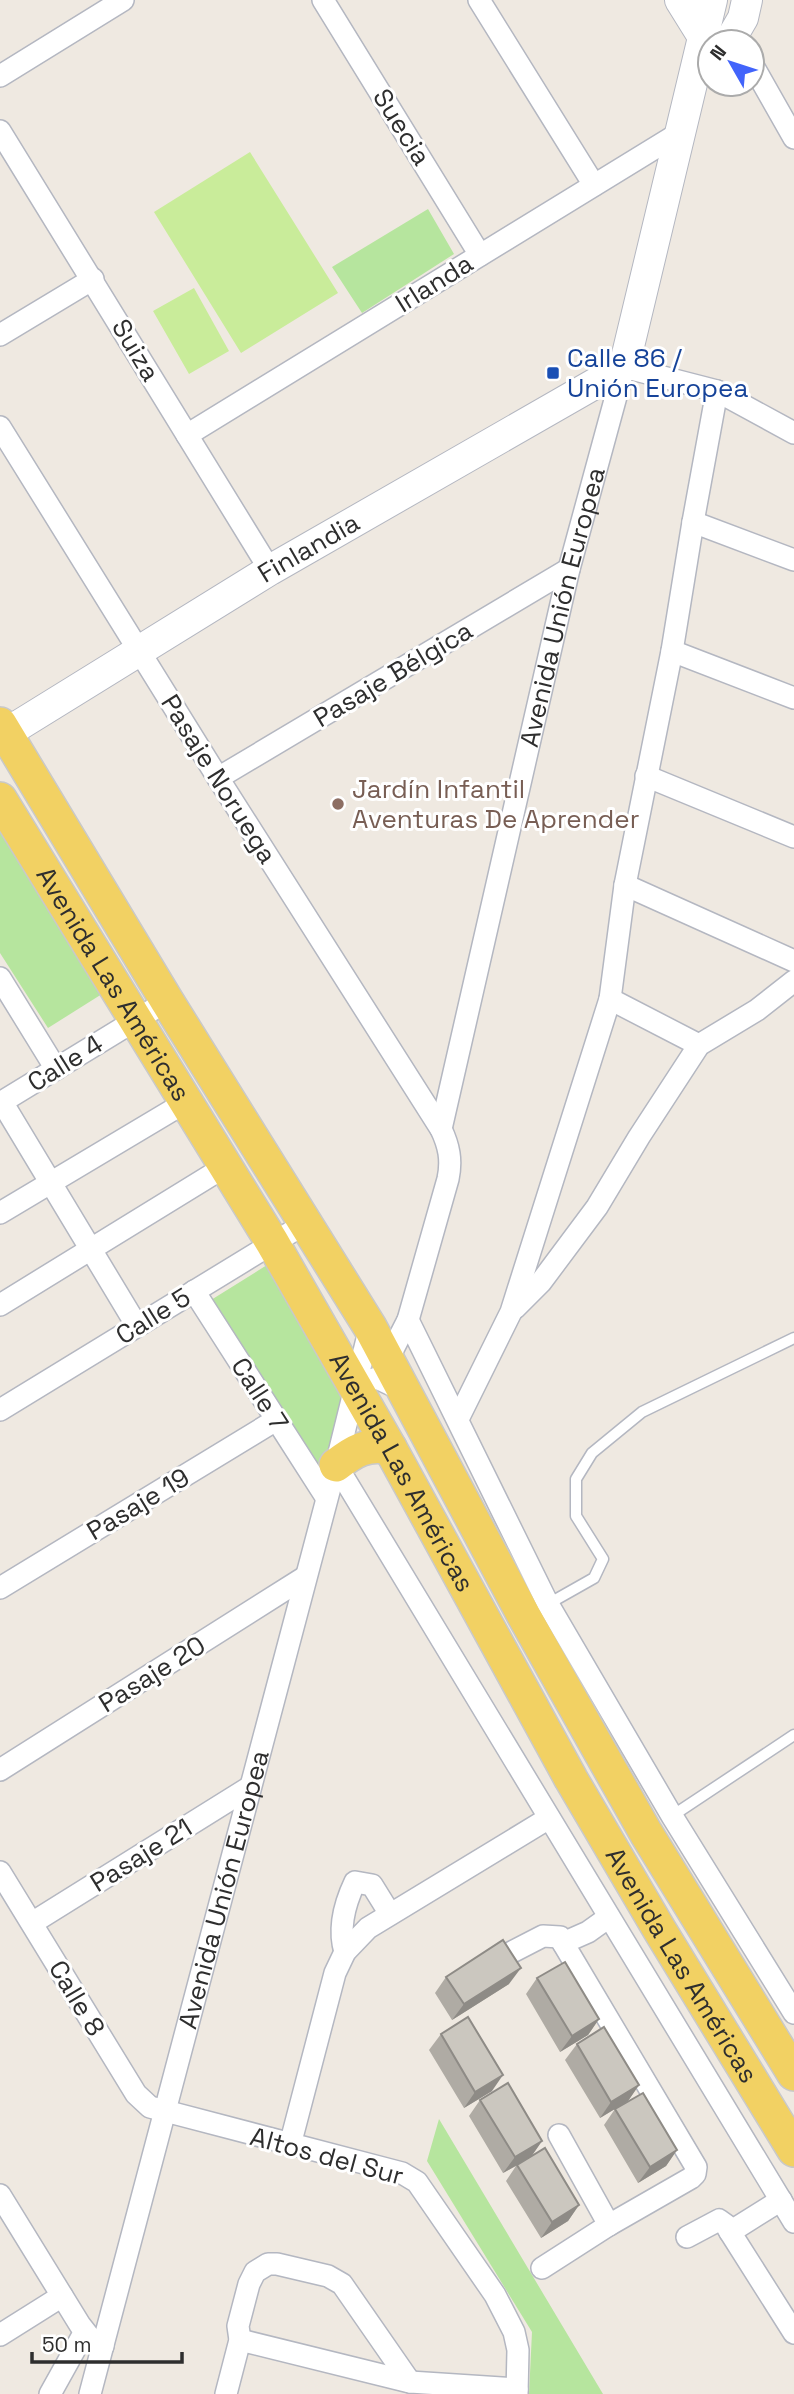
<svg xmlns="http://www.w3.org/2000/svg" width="794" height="2394" font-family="'Space Grotesk',sans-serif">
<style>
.green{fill:#b6e59e}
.pitch{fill:#c9ec9a}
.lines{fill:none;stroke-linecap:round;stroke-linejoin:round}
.lane-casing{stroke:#b4b7c1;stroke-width:13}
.street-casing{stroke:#b4b7c1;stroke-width:24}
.secondary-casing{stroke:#b4b7c1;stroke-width:32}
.primary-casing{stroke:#c9c9c9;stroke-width:36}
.lane{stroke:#fff;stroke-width:10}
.street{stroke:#fff;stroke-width:21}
.secondary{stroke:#fff;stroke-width:30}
.primary{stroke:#f2d163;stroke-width:33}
.wall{fill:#afaba4}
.shaded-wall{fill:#8e8b86}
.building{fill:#cbc7bf;stroke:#8e8b86;stroke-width:2}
.transit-dot{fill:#1a4fb4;stroke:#fff;stroke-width:2.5}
.education-dot{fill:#8d6e63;stroke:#fff;stroke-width:2.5}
.labels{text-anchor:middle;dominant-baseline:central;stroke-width:6;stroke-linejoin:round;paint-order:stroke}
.street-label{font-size:26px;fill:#2e2e2e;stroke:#fff}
.transit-label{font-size:26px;fill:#164399;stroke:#fff;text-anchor:start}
.education-label{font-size:26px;fill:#785e54;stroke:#fff;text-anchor:start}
</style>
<rect width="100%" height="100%" fill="#efe9e1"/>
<path class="green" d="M 428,209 L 454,254 L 362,313 L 332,267 Z
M 0,832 L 102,994 L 48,1028 L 0,953 Z
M 267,1265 L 344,1389 L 323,1480 L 211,1300 Z
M 439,2119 L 603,2394 L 529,2394 L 532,2332 L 427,2161 Z"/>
<path class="pitch" d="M 250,152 L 338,293 L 241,353 L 154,212 Z
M 194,288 L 229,351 L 189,374 L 153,311 Z"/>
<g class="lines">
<g class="lane-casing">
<path id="lane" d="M 548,1604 L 594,1578 L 603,1559 L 576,1516 L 576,1479 L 592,1453 L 642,1412 L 794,1338
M 672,1816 L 794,1735"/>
</g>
<g class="street-casing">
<g id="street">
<path d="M 323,0 L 480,255"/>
<path d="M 479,0 L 594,185"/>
<path d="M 752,64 L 794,138"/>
<path d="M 0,76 L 123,0"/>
<path d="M 0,131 L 270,570"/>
<path d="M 0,335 L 93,279"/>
<path d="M 0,427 L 218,778 L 441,1129 C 449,1146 452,1160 448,1179 L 408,1320 L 388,1359"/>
<path d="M 187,435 L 681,132"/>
<path d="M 693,522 L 794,560"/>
<path d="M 672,651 L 794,698"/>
<path d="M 646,776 L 794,837"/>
<path d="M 218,778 L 569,569"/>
<path d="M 625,885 L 794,961"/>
<path d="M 0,978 L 56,1069"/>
<path d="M 610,999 L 699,1045"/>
<path d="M 2,1102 L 137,1326"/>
<path d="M 0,1103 L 167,1001"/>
<path id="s1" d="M 441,1129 L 569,569 L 624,367 L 717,391 L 794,433"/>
<path d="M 0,1213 L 186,1102"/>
<path d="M 194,1291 L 326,1497"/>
<path d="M 0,1305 L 226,1166"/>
<path d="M 515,1308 L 541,1282 L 597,1207 L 639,1137 L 699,1045 L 757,1010 L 794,981"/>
<path d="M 408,1320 L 548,1604 L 672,1816 L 794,2013"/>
<path d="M 354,1385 L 377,1378 L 404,1391"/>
<path d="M 0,1410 L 306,1223"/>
<path d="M 458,1419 L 511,1312 L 610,999 L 625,885 L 672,651 L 693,522 L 717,391"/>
<path d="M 336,1465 L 794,2222"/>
<path d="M 0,1588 L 276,1420"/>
<path d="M 0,1770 L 305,1577"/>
<path d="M 0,1872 L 136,2094 L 150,2107 L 402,2173 L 417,2182 L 495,2295 L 514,2332 L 518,2350 L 517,2394"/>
<path d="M 32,1923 L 250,1787"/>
<path d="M 345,1952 C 338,1929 345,1903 355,1882 L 372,1885 L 390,1914"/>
<path d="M 512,1952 L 543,1936 L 560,1937 L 563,1943"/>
<path d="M 559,2135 L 609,2225"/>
<path d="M 290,2145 L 335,1973 L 345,1952 L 368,1928 L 549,1818"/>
<path d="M 0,2195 L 80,2325 L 91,2339 L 103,2346"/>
<path d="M 781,2200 L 730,2232 L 794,2333"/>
<path d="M 687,2237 L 719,2220 L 726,2225 L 730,2232"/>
<path d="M 542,2268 L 609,2225 L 691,2178 L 695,2174 L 696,2167 L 563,1943 L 588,1932 L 609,1917"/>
<path d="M 0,2335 L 62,2296"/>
<path d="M 240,2340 L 410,2382 L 517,2389"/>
<path d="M 50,2394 L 84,2333"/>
<path id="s2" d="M 90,2394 L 336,1465 L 370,1327"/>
<path d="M 226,2394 L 240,2340 L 238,2326 L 249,2284 L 255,2272 L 268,2264 L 277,2264 L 328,2276 L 342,2284 L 410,2382"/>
</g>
</g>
<g class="secondary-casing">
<g id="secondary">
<path d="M 680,0 L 703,37 L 710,42"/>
<path d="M 729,42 L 743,18 L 747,0"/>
<path id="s3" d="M 0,737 L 270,570 L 624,367 L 712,0"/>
</g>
</g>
<g class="primary-casing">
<g id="primary">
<path d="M 0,724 L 167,1001 L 370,1327 L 524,1616 L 602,1755 L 646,1833 L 794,2074"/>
<path id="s4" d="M 0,799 L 272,1242 L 390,1448 L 571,1779 L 659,1929 L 794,2150"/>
<path d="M 336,1465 C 354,1451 367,1443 390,1448"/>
</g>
</g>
<use href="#lane" class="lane"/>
<use href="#street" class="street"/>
<use href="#secondary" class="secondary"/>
<use href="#primary" class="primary"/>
</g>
<path class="wall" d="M 446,1977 L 509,1984 L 452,2020 L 435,1993 Z
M 537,1978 L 599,2019 L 588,2035 L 560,2052 L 526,1994 Z
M 441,2034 L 492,2091 L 464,2108 L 429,2050 Z
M 577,2044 L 639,2085 L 628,2101 L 600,2118 L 565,2060 Z
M 480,2100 L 542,2141 L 532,2155 L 579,2205 L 568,2221 L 541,2238 L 506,2181 L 516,2166 L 503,2173 L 469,2116 Z
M 615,2109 L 677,2150 L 666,2166 L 638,2183 L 604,2125 Z"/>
<path class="shaded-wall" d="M 521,1968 L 509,1984 L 452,2020 L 464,2004 Z
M 599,2019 L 588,2035 L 560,2052 L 572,2036 Z
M 503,2075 L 492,2091 L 464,2108 L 475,2092 Z
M 639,2085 L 628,2101 L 600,2118 L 611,2102 Z
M 542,2141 L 531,2157 L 503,2173 L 515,2157 Z
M 677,2150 L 666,2166 L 638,2183 L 650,2167 Z
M 579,2205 L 568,2221 L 541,2238 L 552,2222 Z"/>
<path class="building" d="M 503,1940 L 521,1968 L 464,2004 L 446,1977 Z
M 565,1962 L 599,2019 L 572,2036 L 537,1978 Z
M 468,2017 L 503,2075 L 475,2092 L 441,2034 Z
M 604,2027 L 639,2085 L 611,2102 L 577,2044 Z
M 508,2083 L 542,2141 L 515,2157 L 480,2100 Z
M 643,2093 L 677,2150 L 650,2167 L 615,2109 Z
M 545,2148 L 579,2205 L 552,2222 L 517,2165 Z"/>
<rect class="transit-dot" x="546" y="366" width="14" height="14" rx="3.5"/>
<circle class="education-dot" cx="338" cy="804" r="7"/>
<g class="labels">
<g class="street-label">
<text transform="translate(402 127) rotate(58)">Suecia</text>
<text transform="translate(434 283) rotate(-32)">Irlanda</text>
<text transform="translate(136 350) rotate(59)">Suiza</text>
<text stroke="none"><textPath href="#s3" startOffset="362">Finlandia</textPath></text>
<text stroke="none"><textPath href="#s1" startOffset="536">Avenida Unión Europea</textPath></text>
<text transform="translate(393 674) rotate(-31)">Pasaje Bélgica</text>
<text transform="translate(219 779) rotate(58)">Pasaje Noruega</text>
<text stroke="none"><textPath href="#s4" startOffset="217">Avenida Las Américas</textPath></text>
<text transform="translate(65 1063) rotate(-32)">Calle 4</text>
<text transform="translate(153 1316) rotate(-32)">Calle 5</text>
<text transform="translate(260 1394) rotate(57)">Calle 7</text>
<text stroke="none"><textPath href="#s4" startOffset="784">Avenida Las Américas</textPath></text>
<text transform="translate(138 1504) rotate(-31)">Pasaje 19</text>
<text transform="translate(152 1674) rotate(-32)">Pasaje 20</text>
<text transform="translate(141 1855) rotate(-32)">Pasaje 21</text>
<text stroke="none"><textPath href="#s2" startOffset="522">Avenida Unión Europea</textPath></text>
<text stroke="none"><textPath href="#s4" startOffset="1351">Avenida Las Américas</textPath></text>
<text transform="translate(77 1998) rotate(59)">Calle 8</text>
<text transform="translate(327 2156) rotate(15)">Altos del Sur</text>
</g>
<g class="transit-label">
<text x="567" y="358">Calle 86 /<tspan x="567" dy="30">Unión Europea</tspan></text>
</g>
<g class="education-label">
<text x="352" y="789">Jardín Infantil<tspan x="352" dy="30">Aventuras De Aprender</tspan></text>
</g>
</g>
<g transform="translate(731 63) rotate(309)"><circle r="33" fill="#ffffff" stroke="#ababab" stroke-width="2"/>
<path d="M0-5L12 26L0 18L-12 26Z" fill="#4264fb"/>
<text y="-10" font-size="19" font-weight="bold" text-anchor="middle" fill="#2e2e2e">N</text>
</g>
<path d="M32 2352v10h150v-10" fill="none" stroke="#2e2e2e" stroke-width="3.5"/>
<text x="42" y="2352" font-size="21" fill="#2e2e2e" stroke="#ffffff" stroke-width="5" paint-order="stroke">50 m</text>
</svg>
